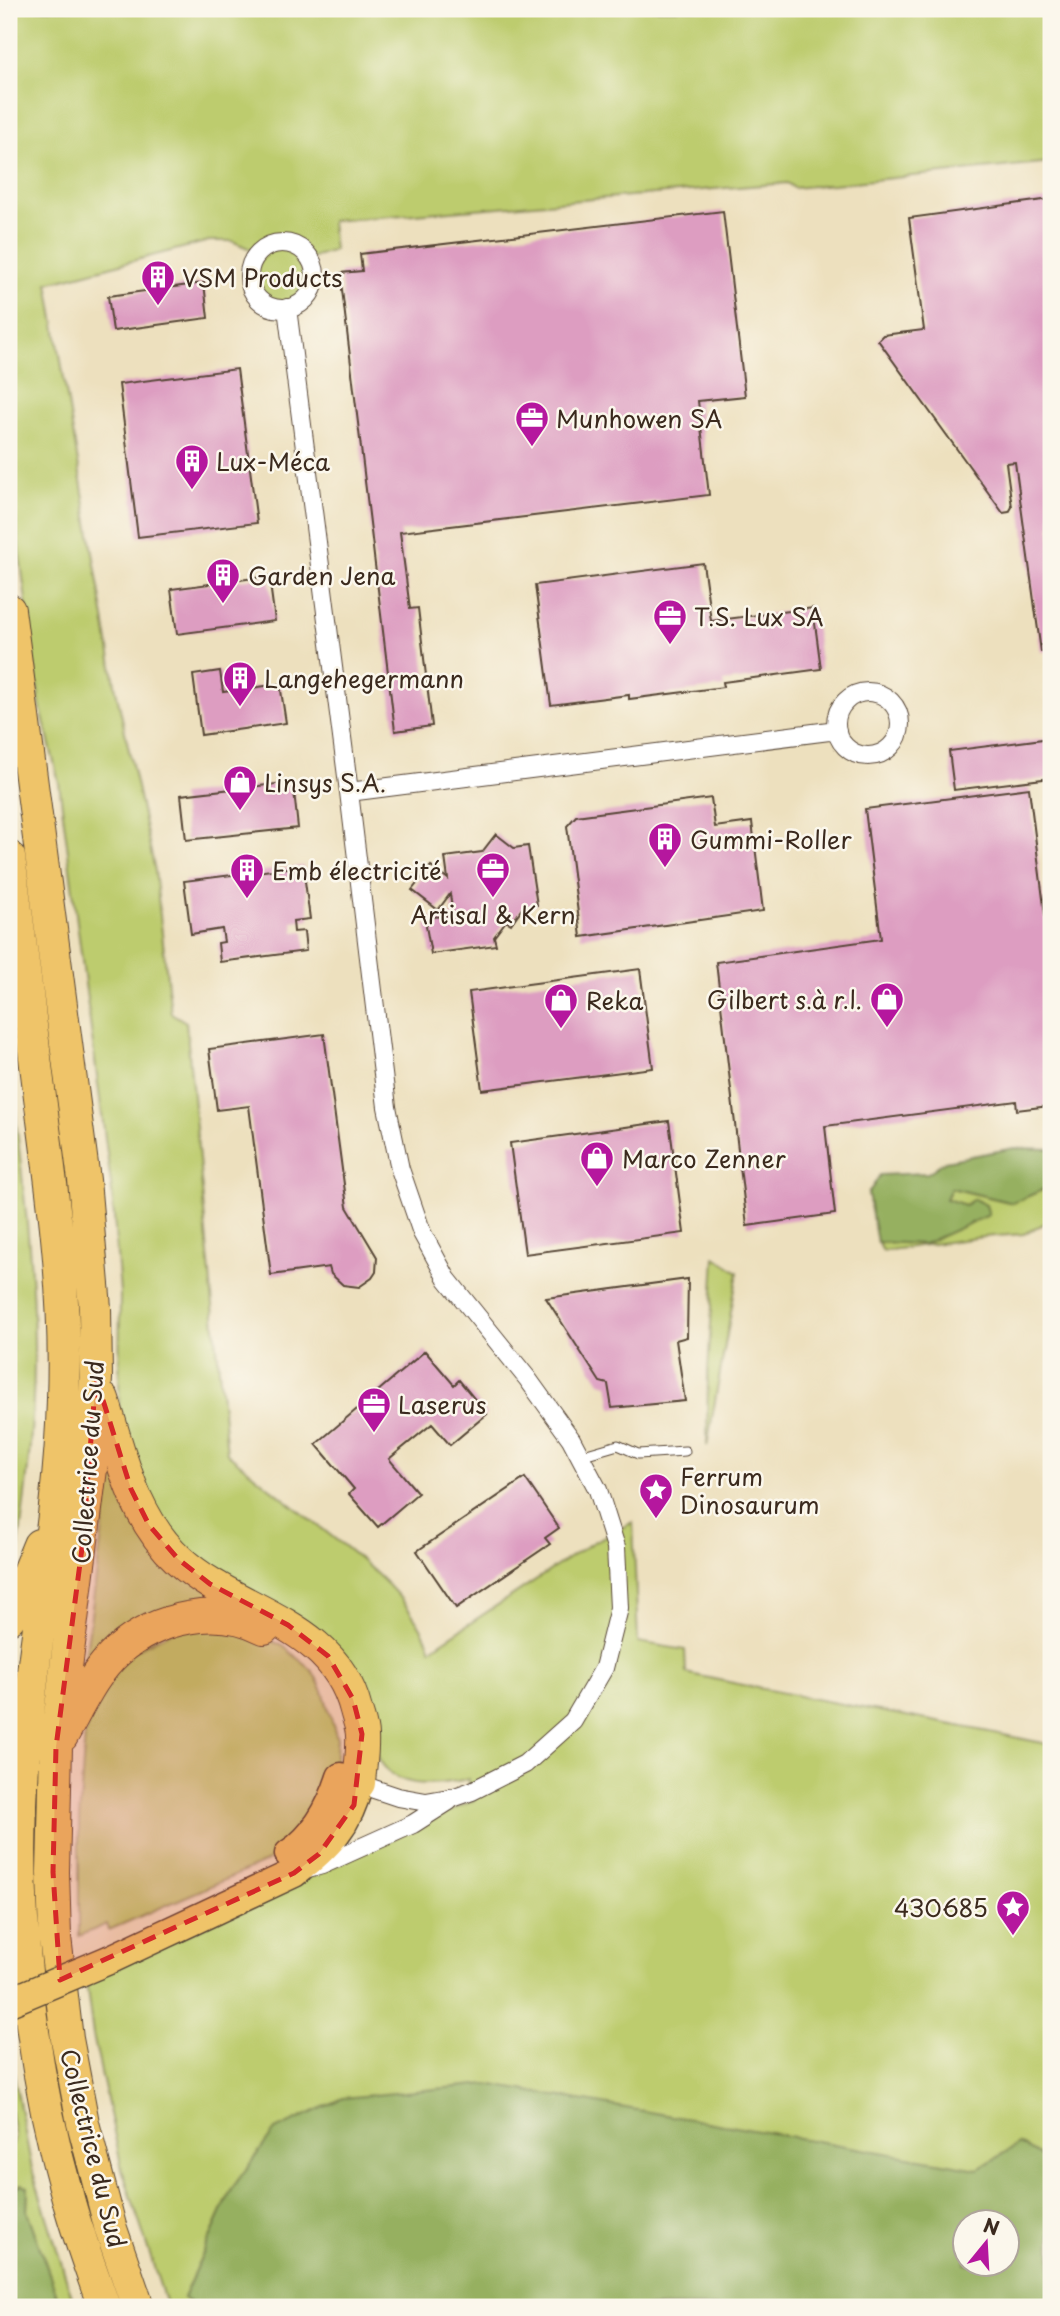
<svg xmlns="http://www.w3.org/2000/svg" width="1060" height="2316" font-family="'Playpen Sans',sans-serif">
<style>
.green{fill:#bdcc6e;stroke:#7c7b46;stroke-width:2}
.forest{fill:#96b061;stroke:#686d40;stroke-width:2;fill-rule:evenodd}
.building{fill:#dd9dc1}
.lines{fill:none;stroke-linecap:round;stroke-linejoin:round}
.service-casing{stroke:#564536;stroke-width:11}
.minor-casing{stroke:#564536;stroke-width:20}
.primary-casing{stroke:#564536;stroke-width:31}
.motorway-casing{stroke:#564536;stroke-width:34}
.service{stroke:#fff;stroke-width:9}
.minor{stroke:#fff;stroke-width:18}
.primary{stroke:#efc469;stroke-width:28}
.motorway{stroke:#efc469;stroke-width:32}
.primary-bridge-casing{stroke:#564536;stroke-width:31;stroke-linecap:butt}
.primary-bridge{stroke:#efc469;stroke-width:28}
.marked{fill:#d62828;fill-opacity:0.2;stroke:#d62828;stroke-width:5;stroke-dasharray:14 9;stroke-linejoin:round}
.labels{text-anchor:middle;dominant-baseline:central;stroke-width:5;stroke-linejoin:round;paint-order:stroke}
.poi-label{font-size:24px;fill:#3b2a1e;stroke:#fbf7ec;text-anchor:start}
.street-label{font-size:24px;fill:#3b2a1e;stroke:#fbf7ec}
</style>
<rect width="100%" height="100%" fill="#fbf7ec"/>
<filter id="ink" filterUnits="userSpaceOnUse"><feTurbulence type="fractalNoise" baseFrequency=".0143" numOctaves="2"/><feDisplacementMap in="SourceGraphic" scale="14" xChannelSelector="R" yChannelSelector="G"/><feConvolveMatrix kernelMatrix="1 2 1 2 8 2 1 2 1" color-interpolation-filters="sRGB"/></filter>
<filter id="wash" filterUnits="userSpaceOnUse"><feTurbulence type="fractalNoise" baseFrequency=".00686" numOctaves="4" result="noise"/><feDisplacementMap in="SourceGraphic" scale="28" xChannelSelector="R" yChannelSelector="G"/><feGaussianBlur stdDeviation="1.57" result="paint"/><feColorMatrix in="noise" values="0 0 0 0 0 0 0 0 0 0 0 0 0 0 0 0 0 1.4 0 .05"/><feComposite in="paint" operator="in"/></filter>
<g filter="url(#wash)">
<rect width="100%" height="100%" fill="#ede0be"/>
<path class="green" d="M 9,9 L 1051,9 L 1051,162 L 794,188 L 787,183 L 331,221 L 334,250 L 310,258 C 337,328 217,321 257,252 L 232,241 L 209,241 L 48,283 L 116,690 L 155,871 L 171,1013 L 186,1022 L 227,1453 C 258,1478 289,1503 320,1527 C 364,1562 410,1595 431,1649 L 593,1542 L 633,1522 L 638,1642 L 685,1650 L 686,1673 C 807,1700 930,1718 1051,1745 L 1051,2162 L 1019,2144 L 978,2169 L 233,2187 L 183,2298 L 196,2307 L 167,2307 L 122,2169 L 93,2035 L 86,1982 L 474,1800 L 468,1779 C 433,1786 390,1792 375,1750 C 370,1733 368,1713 364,1696 L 216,1578 L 156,1519 L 119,1409 L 120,1293 L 112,1192 L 59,783 L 40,705 L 9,474 Z
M 9,1059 C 19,1154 33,1250 34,1345 C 35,1424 25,1501 14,1578 L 9,1592 Z
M 1051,1186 L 1051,1220 L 1024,1234 L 983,1237 L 883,1251 L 877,1242 L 924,1244 L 965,1205 L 946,1199 L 951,1188 L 1013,1203 Z
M 715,1257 L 738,1272 L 707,1446 L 708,1372 Z
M 113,1453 L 216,1593 L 204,1607 L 82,1681 Z
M 182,1626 L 250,1630 L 283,1646 L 312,1670 L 323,1691 L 337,1738 L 335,1775 L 299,1840 L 266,1862 L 109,1930 L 107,1924 L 79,1936 L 79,1820 L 85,1733 L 99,1688 L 122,1657 Z
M 9,2050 L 32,2169 L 75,2307 L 61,2307 L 27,2211 L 28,2187 L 21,2185 L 9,2191 L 9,2147 L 13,2144 L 15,2136 L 9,2105 Z"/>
<path class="forest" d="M 1014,1148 L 1051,1149 L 1051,1186 L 1013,1203 L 951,1188 L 946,1199 L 965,1205 L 974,1199 L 986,1205 L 989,1215 L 924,1244 L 877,1242 L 868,1194 L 880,1175 L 928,1173 L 945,1161 Z
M 487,2084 L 978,2169 L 1019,2144 L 1051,2162 L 1051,2307 L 196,2307 L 183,2298 L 233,2187 L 275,2130 L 343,2098 ZM 965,2222 L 1007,2222 L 1007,2264 L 965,2264 Z
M 21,2185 L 28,2187 L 27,2211 L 61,2307 L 9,2307 L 9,2191 Z"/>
<g id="blocks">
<path class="building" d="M 1051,199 L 1051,651 L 1041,652 L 1015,462 L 1006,463 L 1012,507 L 1009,512 L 1003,513 L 878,340 L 883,335 L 924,330 L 909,218 Z
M 723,211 L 745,396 L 698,401 L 709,495 L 400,532 L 410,609 L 418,608 L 432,726 L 395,731 L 340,273 L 362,271 L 360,254 Z
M 204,283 L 208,318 L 113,331 L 108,296 Z
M 237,369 L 257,523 L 138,537 L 119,384 Z
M 703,563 L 711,621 L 813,608 L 821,669 L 723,682 L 724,687 L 629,699 L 629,695 L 551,705 L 535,585 Z
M 269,576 L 275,621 L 177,634 L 171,589 Z
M 220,671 L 223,692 L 280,684 L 286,723 L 201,735 L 193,675 Z
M 1051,738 L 1051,778 L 954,790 L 949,751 Z
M 293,782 L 298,828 L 186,840 L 181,795 Z
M 1029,788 L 1051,962 L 1051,1097 L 1049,1097 L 1049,1106 L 1017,1110 L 1016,1101 L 825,1126 L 835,1214 L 747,1226 L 716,962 L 881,939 L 865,809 Z
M 711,798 L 715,827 L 752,822 L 763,911 L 581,937 L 567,826 L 576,816 Z
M 496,834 L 514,848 L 528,846 L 537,905 L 523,907 L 511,924 L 506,921 L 494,937 L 496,945 L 431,954 L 426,926 L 433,917 L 453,915 L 450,894 L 438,910 L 412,890 L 431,866 L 448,879 L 445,857 L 482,852 Z
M 303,866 L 310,919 L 293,921 L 294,932 L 304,931 L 306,951 L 220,962 L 218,943 L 224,942 L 222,929 L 191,934 L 184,881 Z
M 640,969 L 653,1068 L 482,1090 L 469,992 Z
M 324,1034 L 347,1207 L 377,1257 L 376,1272 L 372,1278 L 359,1287 L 343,1285 L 331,1274 L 329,1267 L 271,1275 L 249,1106 L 217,1110 L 209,1049 Z
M 669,1121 L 684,1233 L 525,1254 L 510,1143 Z
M 688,1279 L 687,1337 L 676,1340 L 685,1401 L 612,1408 L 608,1384 L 600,1382 L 546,1298 Z
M 425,1351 L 454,1385 L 459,1380 L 487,1414 L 450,1445 L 432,1424 L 389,1459 L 418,1493 L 378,1527 L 349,1494 L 354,1489 L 316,1444 Z
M 525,1478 L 559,1528 L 545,1538 L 550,1544 L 456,1608 L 417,1551 Z"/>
</g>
</g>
<g filter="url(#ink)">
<use href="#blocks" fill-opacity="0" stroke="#564536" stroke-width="2"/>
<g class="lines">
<g class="service-casing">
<path id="service" d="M 580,1456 L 618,1445 L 638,1454 L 685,1451"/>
</g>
<g class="minor-casing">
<path id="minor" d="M249 276a33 33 0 1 1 66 0a33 33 0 1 1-66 0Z
M 287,308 L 349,792 L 387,1107 L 400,1169 L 422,1233 L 447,1279 L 527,1378 L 571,1439 L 598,1490 L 616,1547 L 619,1608 L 604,1668 L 573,1721 L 525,1764 L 472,1791 L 455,1797 L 426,1802 L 398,1797 L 353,1782
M836 724a32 32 0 1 1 64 0a32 32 0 1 1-64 0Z
M 349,792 L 837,730
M 308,1869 L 322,1865 L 413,1824 L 449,1801"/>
</g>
<g class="primary-casing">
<path id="primary" d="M 289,1854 C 316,1836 331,1808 341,1777
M 111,1959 L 294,1873 C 327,1847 349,1826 359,1783"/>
</g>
<g class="motorway-casing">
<path id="motorway" d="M 9,610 L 84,1180 L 95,1308 L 96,1378 L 91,1469 L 56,1747 L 53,1872 L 55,1937 L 67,2039 L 83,2123 L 110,2226 L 138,2307
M 9,857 C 20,940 31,1022 41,1105 C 54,1203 67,1300 63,1399 C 60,1522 32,1642 23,1765 C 13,1911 29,2061 69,2202 C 79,2238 92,2272 104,2307
M 103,1399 C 121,1456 133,1518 179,1560 C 238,1614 334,1622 356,1710 C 358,1718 362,1727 362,1736 C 363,1751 360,1768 359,1783
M 9,1618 L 39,1545
M 62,1736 C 78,1708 93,1673 118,1651 C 157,1617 218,1604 264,1628"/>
</g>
<use href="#service" class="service"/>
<use href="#minor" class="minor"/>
<use href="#primary" class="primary"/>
<use href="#motorway" class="motorway"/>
<g class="primary-bridge-casing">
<path id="primary-bridge" d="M 9,2002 L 111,1959"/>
</g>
<use href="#primary-bridge" class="primary-bridge"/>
</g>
</g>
<path class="marked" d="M 96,1378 L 131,1489 L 149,1525 L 178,1559 L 210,1584 L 288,1625 L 328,1656 L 353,1699 L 362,1734 L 354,1805 L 319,1854 L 294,1873 L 60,1980 L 53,1872 L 56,1747 L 82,1548 Z"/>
<defs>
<g id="building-pin" transform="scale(1.75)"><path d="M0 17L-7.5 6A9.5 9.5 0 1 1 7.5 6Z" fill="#b5179e" stroke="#fbf7ec"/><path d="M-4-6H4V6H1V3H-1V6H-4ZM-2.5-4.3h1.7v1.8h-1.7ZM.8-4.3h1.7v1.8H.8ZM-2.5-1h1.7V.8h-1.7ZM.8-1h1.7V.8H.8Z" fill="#fff"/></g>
<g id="office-pin" transform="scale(1.75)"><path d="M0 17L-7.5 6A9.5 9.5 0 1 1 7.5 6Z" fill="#b5179e" stroke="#fbf7ec"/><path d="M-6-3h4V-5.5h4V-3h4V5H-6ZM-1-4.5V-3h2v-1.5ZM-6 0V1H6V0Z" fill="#fff"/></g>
<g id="shop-pin" transform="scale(1.75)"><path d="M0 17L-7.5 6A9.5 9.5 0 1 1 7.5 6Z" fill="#b5179e" stroke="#fbf7ec"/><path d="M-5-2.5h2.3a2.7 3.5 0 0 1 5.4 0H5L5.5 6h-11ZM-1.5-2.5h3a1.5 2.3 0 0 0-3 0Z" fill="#fff"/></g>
<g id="sight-pin" transform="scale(1.75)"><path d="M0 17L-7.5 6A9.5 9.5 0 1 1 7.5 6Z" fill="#b5179e" stroke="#fbf7ec"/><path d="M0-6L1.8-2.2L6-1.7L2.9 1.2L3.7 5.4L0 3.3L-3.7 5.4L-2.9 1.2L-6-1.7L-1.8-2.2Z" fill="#fff"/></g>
</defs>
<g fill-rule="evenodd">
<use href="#building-pin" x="158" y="277"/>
<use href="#office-pin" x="532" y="418"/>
<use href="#building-pin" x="192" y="461"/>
<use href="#building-pin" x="223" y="575"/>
<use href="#office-pin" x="670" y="616"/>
<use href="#building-pin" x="240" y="678"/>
<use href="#shop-pin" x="240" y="782"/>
<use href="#building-pin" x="665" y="839"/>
<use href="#office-pin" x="493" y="869"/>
<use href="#building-pin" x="247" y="870"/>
<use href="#shop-pin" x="887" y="999"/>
<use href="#shop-pin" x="561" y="1000"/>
<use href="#shop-pin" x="597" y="1158"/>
<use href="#office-pin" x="374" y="1404"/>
<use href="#sight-pin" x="656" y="1490"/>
<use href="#sight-pin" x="1013" y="1907"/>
</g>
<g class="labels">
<g class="poi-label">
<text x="182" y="277">VSM Products</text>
<text x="556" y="418">Munhowen SA</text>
<text x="216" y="461">Lux-Méca</text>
<text x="248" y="575">Garden Jena</text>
<text x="694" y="616">T.S. Lux SA</text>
<text x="264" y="678">Langehegermann</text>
<text x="264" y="782">Linsys S.A.</text>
<text x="690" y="839">Gummi-Roller</text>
<text x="272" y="870">Emb électricité</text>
<text x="493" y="914" text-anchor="middle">Artisal &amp; Kern</text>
<text x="862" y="999" text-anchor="end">Gilbert s.à r.l.</text>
<text x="586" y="1000">Reka</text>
<text x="622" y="1158">Marco Zenner</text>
<text x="398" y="1404">Laserus</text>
<text x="680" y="1476">Ferrum<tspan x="680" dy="28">Dinosaurum</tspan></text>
<text x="988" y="1907" text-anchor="end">430685</text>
</g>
<g class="street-label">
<text transform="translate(87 1462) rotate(-86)">Collectrice du Sud</text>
<text transform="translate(94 2148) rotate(76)">Collectrice du Sud</text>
</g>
</g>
<rect width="1060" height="2316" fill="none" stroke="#fbf7ec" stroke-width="35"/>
<g transform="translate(986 2243) rotate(18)"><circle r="33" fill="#fbf7ec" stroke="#aea59a" stroke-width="2"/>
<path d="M0-5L12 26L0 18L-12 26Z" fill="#b5179e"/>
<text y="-10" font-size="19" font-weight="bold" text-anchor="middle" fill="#3b2a1e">N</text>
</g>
</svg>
